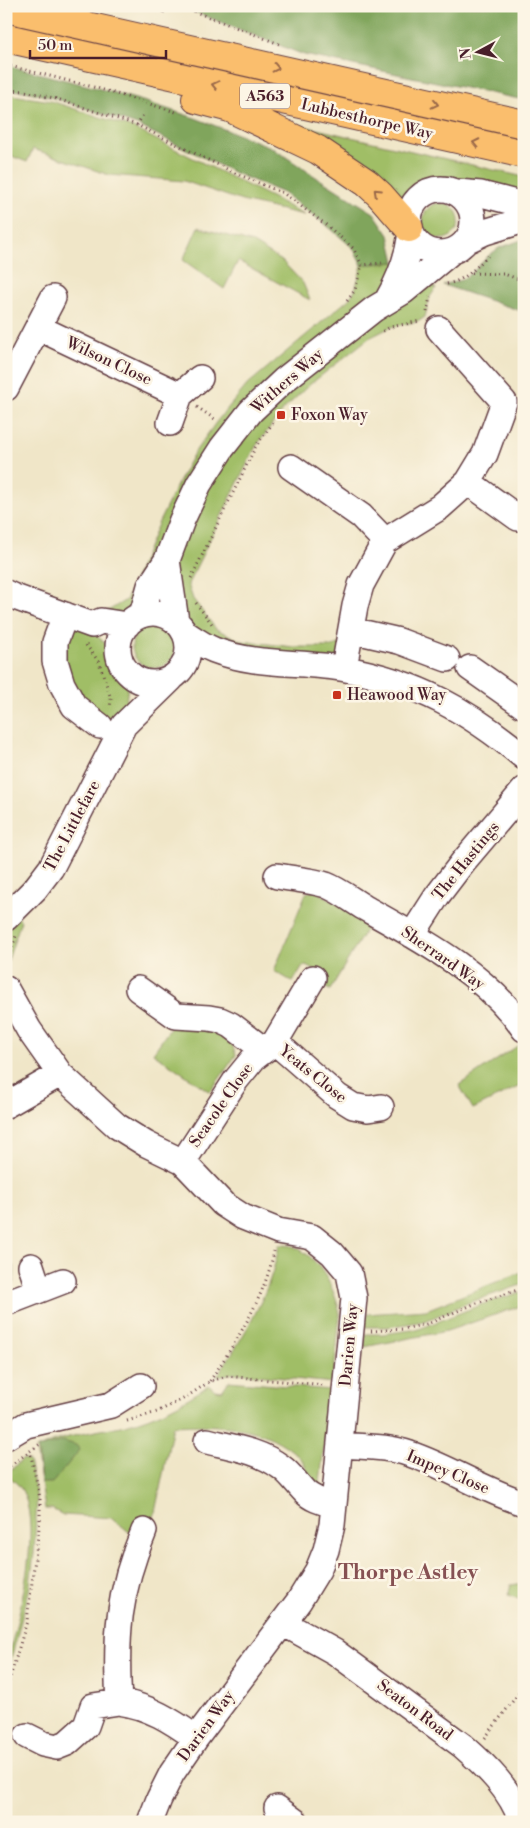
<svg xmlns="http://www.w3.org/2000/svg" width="530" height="1828" font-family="'Libre Bodoni',serif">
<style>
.green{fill:#a0be66;stroke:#756e48}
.forest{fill:#80a55b;stroke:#656243}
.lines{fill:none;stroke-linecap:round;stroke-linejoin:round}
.minor-casing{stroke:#633d43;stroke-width:28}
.highway-casing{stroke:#633d43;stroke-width:30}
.path{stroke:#633d43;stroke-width:3;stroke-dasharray:1 4;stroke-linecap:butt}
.minor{stroke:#fff;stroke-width:25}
.highway{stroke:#fabe6d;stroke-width:28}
.oneway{stroke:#996749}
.poi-dot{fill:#c8321e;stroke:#fcf5e5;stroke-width:2}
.labels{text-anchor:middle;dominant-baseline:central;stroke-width:5;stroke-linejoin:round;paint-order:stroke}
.shield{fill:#fcf5e5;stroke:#7f5f63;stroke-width:1}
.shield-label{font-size:15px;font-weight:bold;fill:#4a1f2b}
.street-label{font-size:16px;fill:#4a1f2b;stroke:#fcf5e5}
.poi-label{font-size:16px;fill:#4a1f2b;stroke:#fcf5e5;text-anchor:start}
.district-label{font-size:21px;font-weight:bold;fill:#865153;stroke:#fcf5e5}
</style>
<rect width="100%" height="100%" fill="#fcf5e5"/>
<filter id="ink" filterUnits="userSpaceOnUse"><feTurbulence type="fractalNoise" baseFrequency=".02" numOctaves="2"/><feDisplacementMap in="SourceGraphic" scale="10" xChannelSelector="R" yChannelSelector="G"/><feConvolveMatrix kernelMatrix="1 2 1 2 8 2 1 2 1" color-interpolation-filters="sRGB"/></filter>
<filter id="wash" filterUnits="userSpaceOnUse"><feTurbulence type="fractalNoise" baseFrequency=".0096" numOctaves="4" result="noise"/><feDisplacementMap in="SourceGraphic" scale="20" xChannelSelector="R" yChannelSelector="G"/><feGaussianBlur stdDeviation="1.12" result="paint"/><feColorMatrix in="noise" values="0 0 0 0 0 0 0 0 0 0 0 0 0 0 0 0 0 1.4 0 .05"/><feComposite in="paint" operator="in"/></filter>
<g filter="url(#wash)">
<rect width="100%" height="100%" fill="#f0e6c8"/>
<path class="green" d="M 6,94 L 51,101 L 133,128 L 277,200 L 304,215 L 242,201 L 184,181 L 109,175 L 33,149 L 27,162 L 6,154 Z
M 295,124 L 524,177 L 524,197 L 450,177 C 427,176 410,185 399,205 Z
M423 221a18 18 0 1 1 36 0a18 18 0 1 1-36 0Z
M 198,227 L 253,243 L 282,261 L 303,283 L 310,300 L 238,261 L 224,289 L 183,260 Z
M 395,262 L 422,276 L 436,288 L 430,297 L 425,317 L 419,321 L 391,327 L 369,338 L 308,386 L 282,411 L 256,446 L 188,584 L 193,599 L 216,629 L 242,641 L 294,647 L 331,647 L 349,640 L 344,668 L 185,633 L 167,561 L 142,615 L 95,634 L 106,644 L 129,674 L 124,725 L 102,769 L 110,720 L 74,706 L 60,628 L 101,615 L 126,600 L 158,524 L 180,479 L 194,453 L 217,421 L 248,384 L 349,299 L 355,290 L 362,265 Z
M132 646a22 22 0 1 1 44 0a22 22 0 1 1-44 0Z
M 54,851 L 14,912 L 21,921 L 6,966 L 6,901 Z
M 314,890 L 371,921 L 330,990 L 324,987 L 329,979 L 306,966 L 302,967 L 293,982 L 274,971 L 306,893 Z
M 183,1021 L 227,1031 L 236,1055 L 210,1092 L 153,1053 L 171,1027 Z
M 519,1045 L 524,1052 L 524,1084 L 473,1109 L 459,1085 Z
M 279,1245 C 284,1245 290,1245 295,1247 C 320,1258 335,1289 340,1314 L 333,1383 L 236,1373 L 217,1376 C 244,1336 271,1293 279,1245 Z
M 6,1258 C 15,1265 16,1272 13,1283 L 6,1286 Z
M 524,1271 L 524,1284 L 465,1304 L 425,1321 L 388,1327 L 365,1327 L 366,1314 L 426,1310 Z
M 524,1291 L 524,1305 L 447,1331 L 364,1347 L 366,1334 L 382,1334 L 419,1329 L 480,1305 Z
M 229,1381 L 330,1390 L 319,1491 C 305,1480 310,1468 300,1458 C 267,1424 216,1424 173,1426 L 154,1517 L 144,1531 L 129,1532 L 112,1518 L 63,1515 L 52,1509 L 45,1509 L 36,1449 C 64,1435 95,1432 125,1425 C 156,1417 183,1403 209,1385 L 215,1390 L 222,1391 Z
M 23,1459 L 29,1461 L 37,1499 L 34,1554 L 29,1591 L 6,1678 C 6,1658 13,1641 17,1622 C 25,1588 39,1522 22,1490 C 18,1483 11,1479 6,1474 Z
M 524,1583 L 524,1601 L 508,1595 L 511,1585 Z"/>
<path class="forest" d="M 180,6 L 524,6 L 524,100 L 304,55 Z
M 6,65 L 97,88 L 146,102 L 195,118 L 271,147 L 316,177 L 374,213 L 389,235 L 395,262 L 362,265 L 353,248 L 345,241 L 325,224 L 283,193 L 235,173 L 137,125 L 57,99 L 25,91 L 6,90 Z
M 524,239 L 524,312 L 443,285 L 461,280 L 472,273 L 488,256 L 499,248 Z
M 63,1441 L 76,1445 L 80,1450 L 52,1483 L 41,1483 L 38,1448 Z"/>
</g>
<g filter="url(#ink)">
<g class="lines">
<g class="minor-casing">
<path id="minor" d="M409 221a32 32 0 1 1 64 0a32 32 0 1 1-64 0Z
M 457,192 L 481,194 L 524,205
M 468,240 L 485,232 L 524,220
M 388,299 C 400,278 408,257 411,233
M 39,328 L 180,395
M 6,388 L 53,298
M 170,423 L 180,395 L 200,378
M 291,467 L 361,516 L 385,541
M 468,482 L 518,518
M 167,560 L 176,621
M 6,593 L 12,596 L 92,625 L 101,621 L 127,625
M118 648a35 35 0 1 1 70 0a35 35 0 1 1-70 0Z
M 65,615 L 55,642 L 55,661 L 62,684 L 74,706 L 100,726
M 142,615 L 150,586 L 167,560 L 182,520 L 199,484 L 222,448 L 251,411 L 284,380 L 374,309 L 404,291 L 451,252
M 351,630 L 399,641 L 447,659
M 185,633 C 194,639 204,646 214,650 C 255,666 303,661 346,669 C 417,682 469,711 524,757
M 344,668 L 355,606 L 361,585 L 385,541 L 440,507 L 468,482 L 485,454 L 504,402 L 439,329
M 470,668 L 524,706
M 277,876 C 293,879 311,880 326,885 C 339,890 353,901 365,908 C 422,940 486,974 524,1029
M 6,918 L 35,889 L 51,868 L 124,725 L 171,679
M 412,935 L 437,896 L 463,862 L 524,790
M 6,989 L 29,1030 L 60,1074 L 117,1126 L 146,1144 L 183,1162 L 223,1204 L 243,1217 L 278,1231 L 312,1237 L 332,1253 L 349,1273 L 354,1298 L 332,1525 L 326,1550 L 318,1570 L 299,1601 L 196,1738 L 172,1773 L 159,1799 L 150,1822
M 138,989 L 176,1016 L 209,1018 L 220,1020 L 231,1025 L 264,1050
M 275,1042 L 337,1096 L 353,1106 L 368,1109 L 381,1107
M 6,1105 L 60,1074
M 183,1162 L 236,1080 L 254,1058 L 275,1042 L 313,978
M 31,1266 L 39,1290
M 6,1303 L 63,1281
M 6,1437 L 26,1425 L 111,1405 L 141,1386
M 207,1441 C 232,1447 260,1451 281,1467 C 291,1474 297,1484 305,1492 C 313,1500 324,1502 334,1505
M 340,1445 C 363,1447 388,1446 410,1454 C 449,1467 484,1491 524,1503
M 144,1531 C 118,1592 115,1637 119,1702 C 149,1706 172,1721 196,1738
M 283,1623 L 335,1652 L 463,1746 C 487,1767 511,1790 522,1822
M 27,1736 L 43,1744 L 57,1747 L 67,1743 L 86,1726 L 93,1706 L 119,1702
M 277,1808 L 296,1822"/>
</g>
<g class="highway-casing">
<path id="highway" d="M 6,8 L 524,124
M 6,38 L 524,154
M 196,99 L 230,108 L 318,150 L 367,183 L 380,195 L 409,228"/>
</g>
<path class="path" d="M 180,6 L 282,45
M 163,13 L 165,6
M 6,65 L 97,88 L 179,113
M 6,90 L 25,91 L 57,99 L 137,125 L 235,173 L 283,193 L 325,224 L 345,241 L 353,248 L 362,265 L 382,263
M 137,125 L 144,113
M 472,273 L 504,274 L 524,281
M 447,284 C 466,280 475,268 488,256
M 347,301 L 355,290 L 362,265
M 427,312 L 430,297
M 383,331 L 391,327 L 420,321
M 197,407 L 216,420
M 191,578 L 256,446 L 275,420
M 196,603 L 212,624
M 86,645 L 99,662 L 111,699 L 110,708
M 6,966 L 16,936
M 371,1331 L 403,1329 L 427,1324 L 474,1304 L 524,1288
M 210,1381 C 236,1341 265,1298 274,1251
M 127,1421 L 157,1412 L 183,1399 L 209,1382 L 226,1376 L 325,1385
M 6,1469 L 30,1451
M 6,1691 L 27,1621 L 40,1520 L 40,1498 L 30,1451 L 40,1444
M 485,1738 L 524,1686"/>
<use href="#minor" class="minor"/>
<use href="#highway" class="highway"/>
</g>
<defs><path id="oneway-chevron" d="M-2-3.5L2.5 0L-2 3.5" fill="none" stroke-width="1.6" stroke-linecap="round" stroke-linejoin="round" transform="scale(1.25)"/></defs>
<g class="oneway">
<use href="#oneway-chevron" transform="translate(276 68) rotate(13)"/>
<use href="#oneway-chevron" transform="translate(215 85) rotate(-167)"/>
<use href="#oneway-chevron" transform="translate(435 104) rotate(13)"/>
<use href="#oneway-chevron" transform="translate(476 143) rotate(-168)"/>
<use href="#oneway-chevron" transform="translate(377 192) rotate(-137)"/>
</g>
</g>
<g class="poi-dot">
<rect x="276" y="410" width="10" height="10" rx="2.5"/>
<rect x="332" y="690" width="10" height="10" rx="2.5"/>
</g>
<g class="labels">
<rect class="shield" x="240" y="83.5" width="50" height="25" rx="4"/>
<g class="shield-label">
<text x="265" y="96">A563</text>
</g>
<g class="street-label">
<text transform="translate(367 119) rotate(13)">Lubbesthorpe Way</text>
<text transform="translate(109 361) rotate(25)">Wilson Close</text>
<text transform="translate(287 381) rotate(-41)">Withers Way</text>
<text transform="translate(72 826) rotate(-62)">The Littlefare</text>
<text transform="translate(466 861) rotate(-51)">The Hastings</text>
<text transform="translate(443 958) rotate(35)">Sherrard Way</text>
<text transform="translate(313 1074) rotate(39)">Yeats Close</text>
<text transform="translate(221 1105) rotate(-55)">Seacole Close</text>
<text transform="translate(349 1345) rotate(-85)">Darien Way</text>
<text transform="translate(448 1472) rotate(23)">Impey Close</text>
<text transform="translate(415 1710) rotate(37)">Seaton Road</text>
<text transform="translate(206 1726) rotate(-54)">Darien Way</text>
</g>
<g class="poi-label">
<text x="291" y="415">Foxon Way</text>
<text x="347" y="695">Heawood Way</text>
</g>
<g class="district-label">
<text x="408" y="1573">Thorpe Astley</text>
</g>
</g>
<rect width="530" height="1828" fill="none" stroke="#fcf5e5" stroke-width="25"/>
<g transform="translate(478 52) rotate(263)" stroke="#fcf5e5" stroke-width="4" paint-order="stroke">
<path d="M0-4L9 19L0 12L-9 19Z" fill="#4a1f2b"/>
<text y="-8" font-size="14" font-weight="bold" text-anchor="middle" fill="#4a1f2b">N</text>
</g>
<path d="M30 50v8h136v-8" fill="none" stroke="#4a1f2b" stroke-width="2.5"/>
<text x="38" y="50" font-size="15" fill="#4a1f2b" stroke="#fcf5e5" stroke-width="4" paint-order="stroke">50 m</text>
</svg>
